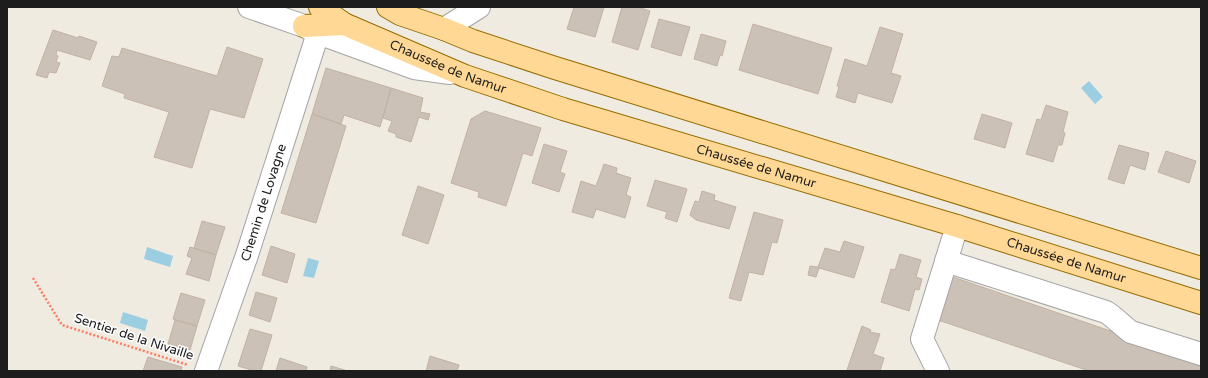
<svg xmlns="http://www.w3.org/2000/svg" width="1208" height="378" font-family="'Varela Round',sans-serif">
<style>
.water{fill:#9ccee2}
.building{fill:#cbc1b7;stroke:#c2b2a2}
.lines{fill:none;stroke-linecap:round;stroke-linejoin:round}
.minor-casing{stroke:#a4a4a4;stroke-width:24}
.major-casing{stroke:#956c00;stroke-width:24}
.path{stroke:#ff7b62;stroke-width:2.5;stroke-dasharray:2 2;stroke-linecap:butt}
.minor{stroke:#fff;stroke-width:22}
.major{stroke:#ffd896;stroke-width:22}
.labels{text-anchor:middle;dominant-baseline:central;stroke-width:3;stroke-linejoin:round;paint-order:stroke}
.street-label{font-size:13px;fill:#1d1d1d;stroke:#fff}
</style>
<rect width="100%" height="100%" fill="#efebe1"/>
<path class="water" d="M 1089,81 L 1103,97 L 1095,104 L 1081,88 Z
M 147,247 L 173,256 L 170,267 L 144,259 Z
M 308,258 L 319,261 L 314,278 L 303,276 Z
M 123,312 L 148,320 L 145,331 L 120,323 Z"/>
<path class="building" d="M 574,7 L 604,7 L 595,37 L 567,29 Z
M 622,7 L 638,7 L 650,11 L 638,50 L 612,42 Z
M 659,19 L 690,27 L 681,56 L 651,47 Z
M 753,24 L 832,48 L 818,94 L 739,70 Z
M 880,27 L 903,34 L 891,73 L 901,76 L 892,103 L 858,93 L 855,103 L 836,97 L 839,87 L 837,86 L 845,59 L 867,66 Z
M 53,30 L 78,38 L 79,36 L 97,42 L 90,60 L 57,50 L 56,55 L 58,56 L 56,62 L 60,63 L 56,73 L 49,72 L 47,78 L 36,75 Z
M 701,34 L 726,41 L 722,56 L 720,55 L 717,66 L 694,59 Z
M 227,47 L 263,59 L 244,118 L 210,109 L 192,168 L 154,157 L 169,112 L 124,98 L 125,94 L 102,86 L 112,56 L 119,57 L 122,48 L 217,76 Z
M 326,68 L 391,88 L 380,127 L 344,115 L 341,124 L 312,114 Z
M 391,88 L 423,98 L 420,112 L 430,114 L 428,120 L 419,117 L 411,142 L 396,137 L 396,134 L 388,131 L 392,121 L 383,118 Z
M 1046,105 L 1068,112 L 1063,132 L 1065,133 L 1062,145 L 1058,145 L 1053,162 L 1026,154 L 1037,119 L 1041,120 Z
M 485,111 L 541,128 L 532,156 L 523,153 L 506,206 L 478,197 L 479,192 L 451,183 L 471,119 Z
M 312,114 L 346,126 L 316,223 L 281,213 Z
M 982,114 L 1012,123 L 1005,148 L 974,139 Z
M 544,144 L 567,151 L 560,172 L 565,174 L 559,192 L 532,183 Z
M 1119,145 L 1149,153 L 1145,170 L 1130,165 L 1124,184 L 1108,179 Z
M 1166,151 L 1196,161 L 1189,183 L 1158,172 Z
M 604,164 L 617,168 L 616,173 L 631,178 L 626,195 L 631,197 L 625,218 L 596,209 L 593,218 L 572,212 L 581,181 L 596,186 Z
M 655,180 L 687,189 L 677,222 L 665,218 L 667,212 L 647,206 Z
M 418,186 L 444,195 L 428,244 L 402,235 Z
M 702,191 L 715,195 L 714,200 L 736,207 L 729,229 L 696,220 L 690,215 L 695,201 L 699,202 Z
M 754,212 L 783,220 L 777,243 L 772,242 L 763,275 L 749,272 L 741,301 L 729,298 Z
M 202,221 L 225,227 L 216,255 L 194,248 Z
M 844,241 L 864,247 L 854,278 L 819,268 L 816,277 L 808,275 L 810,266 L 818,267 L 825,248 L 840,252 Z
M 271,246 L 295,254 L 287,283 L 262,275 Z
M 190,247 L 216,255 L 209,281 L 186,274 L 192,258 L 187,256 Z
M 900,254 L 921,260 L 916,277 L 922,279 L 919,290 L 915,289 L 909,311 L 881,302 L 891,269 L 895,270 Z
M 950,276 L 1201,362 L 1201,371 L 1089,371 L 935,319 Z
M 256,292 L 277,298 L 270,322 L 249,315 Z
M 181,293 L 205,300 L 197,326 L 173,319 Z
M 175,320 L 197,326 L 190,350 L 168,344 Z
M 862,326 L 871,330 L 870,332 L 880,334 L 873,354 L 884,358 L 880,371 L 851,371 L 847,370 Z
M 250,329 L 272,335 L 261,371 L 255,371 L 238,366 Z
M 430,356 L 459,365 L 457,371 L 426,371 Z
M 148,357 L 182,367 L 181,371 L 143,371 Z
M 280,358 L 307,367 L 306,371 L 276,371 Z
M 331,366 L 348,371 L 330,371 Z"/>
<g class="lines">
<g class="minor-casing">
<g id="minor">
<path d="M 249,7 L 304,26 L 318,33 L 414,68 L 450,73"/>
<path d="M 444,29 L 479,7"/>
<path d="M 946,261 L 1106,312 C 1116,318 1122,326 1131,332 L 1201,354"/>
<path id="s1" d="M 206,371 L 247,255 L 318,33"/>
<path d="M 938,371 L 922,339 L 957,226"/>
</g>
</g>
<g class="major-casing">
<g id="major">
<path id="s2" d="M 320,7 L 344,24 L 465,76 L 563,109 L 957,226 L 1201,303"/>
<path d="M 388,7 L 400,14 L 444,29 L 473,41 L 552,67 L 1201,268"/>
<path d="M 304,26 L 344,24"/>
</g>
</g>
<path class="path" d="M 33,278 L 62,325 L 188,365"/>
<use href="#minor" class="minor"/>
<use href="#major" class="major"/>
</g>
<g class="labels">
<g class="street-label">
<text stroke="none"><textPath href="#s2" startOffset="142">Chaussée de Namur</textPath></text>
<text stroke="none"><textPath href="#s2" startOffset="466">Chaussée de Namur</textPath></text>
<text stroke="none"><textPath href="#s1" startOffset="178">Chemin de Lovagne</textPath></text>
<text stroke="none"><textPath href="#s2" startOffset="790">Chaussée de Namur</textPath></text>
<text transform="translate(134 337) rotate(18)">Sentier de la Nivaille</text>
</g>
</g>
<rect width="1208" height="378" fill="none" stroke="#1d1d1d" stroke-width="16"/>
</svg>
